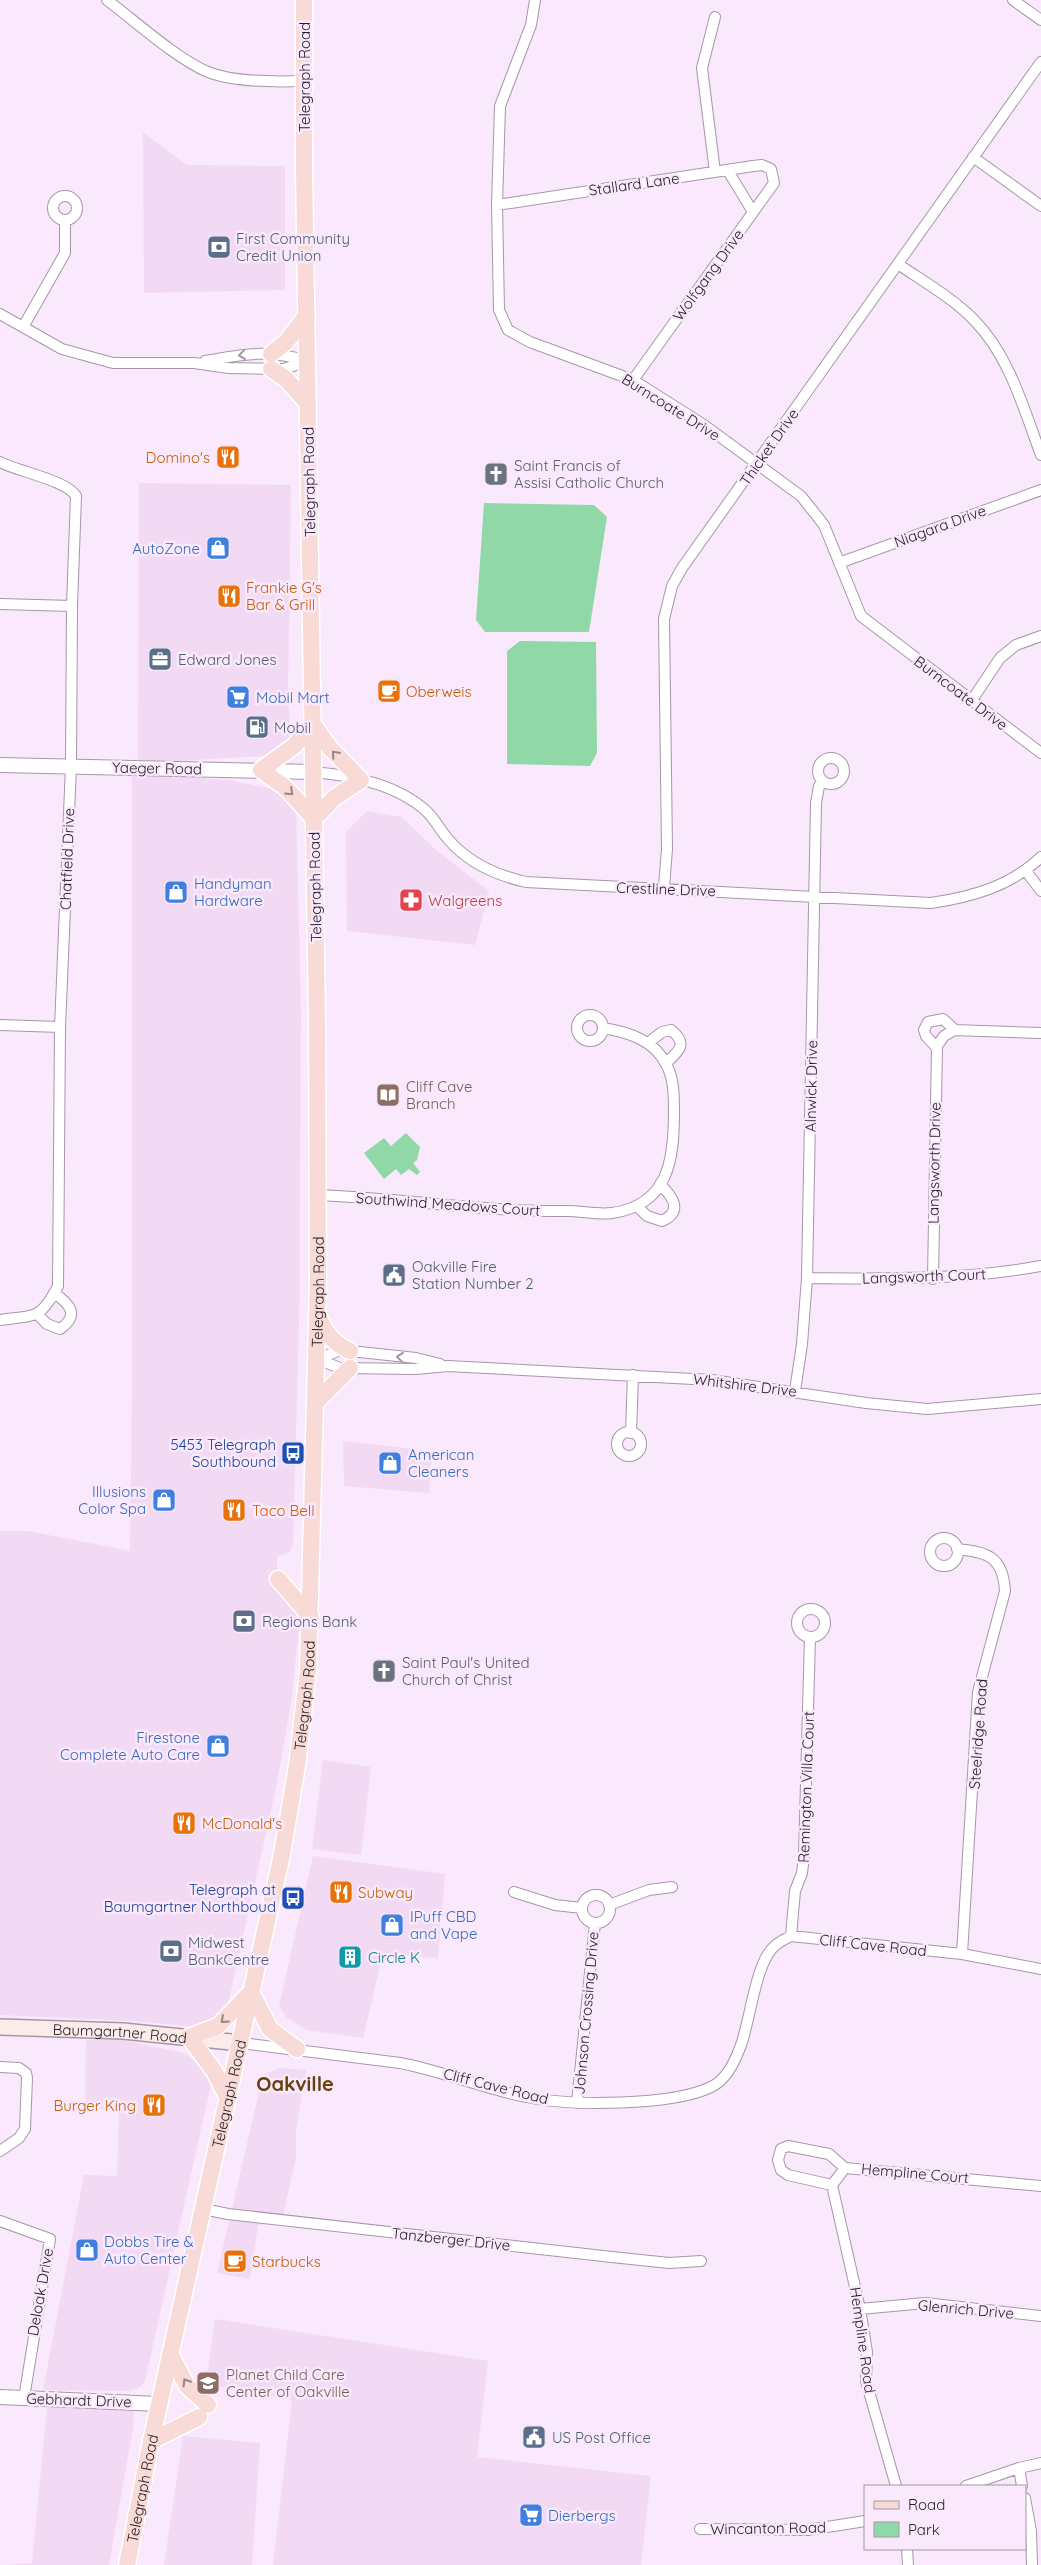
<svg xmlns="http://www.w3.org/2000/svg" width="1041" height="2565" font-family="Quicksand,sans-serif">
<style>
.built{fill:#f2daf4}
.green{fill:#91d8a8}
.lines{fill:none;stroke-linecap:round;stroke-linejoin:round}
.minor-casing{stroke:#a796a9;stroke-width:12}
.tertiary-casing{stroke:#a796a9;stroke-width:16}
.secondary-casing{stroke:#a796a9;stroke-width:18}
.primary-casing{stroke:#fff;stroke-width:19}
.minor{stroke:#fff;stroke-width:10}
.tertiary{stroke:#fff;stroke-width:14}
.secondary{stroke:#fbecea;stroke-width:15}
.primary{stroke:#f8dad6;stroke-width:16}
.oneway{stroke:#9c999c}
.oneway2{stroke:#988486}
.labels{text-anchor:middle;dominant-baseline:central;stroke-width:5;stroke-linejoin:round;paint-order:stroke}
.street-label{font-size:15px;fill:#231c24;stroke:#fae8fc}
.service-label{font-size:15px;fill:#4e5e75;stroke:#fae8fc;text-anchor:start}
.food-label{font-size:15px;fill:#c56008;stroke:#fae8fc;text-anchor:start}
.worship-label{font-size:15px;fill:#5b616d;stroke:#fae8fc;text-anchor:start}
.shop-label{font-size:15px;fill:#366cbe;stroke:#fae8fc;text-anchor:start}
.health-label{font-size:15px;fill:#be3a42;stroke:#fae8fc;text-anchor:start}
.education-label{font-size:15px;fill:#785e54;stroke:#fae8fc;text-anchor:start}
.transit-label{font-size:15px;fill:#164399;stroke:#fae8fc;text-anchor:end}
.culture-label{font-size:15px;fill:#0d838f;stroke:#fae8fc;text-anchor:start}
.district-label{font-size:20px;font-weight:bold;fill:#65420f;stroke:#fae8fc}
</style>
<rect width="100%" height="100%" fill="#fae8fc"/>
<path class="built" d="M 143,132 L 187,165 L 285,166 L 285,290 L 144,293 Z
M 139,483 L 291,485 L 288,691 L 291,739 L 278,753 L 266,756 L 138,763 Z
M 132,773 L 228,780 L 268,788 L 285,794 L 296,808 L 301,1014 L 299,1324 L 293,1545 L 289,1553 L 277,1556 L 277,1588 L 290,1601 L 296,1615 L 299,1627 L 291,1703 L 276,1788 L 226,2013 L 220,2021 L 195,2027 L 133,2021 L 0,2015 L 0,1531 L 28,1531 L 130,1551 L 132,1401 Z
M 367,811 L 402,817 L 437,851 L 489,891 L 475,945 L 347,931 L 346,832 Z
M 343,1441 L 432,1451 L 429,1493 L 344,1486 Z
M 323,1760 L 371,1767 L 361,1855 L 312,1849 Z
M 313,1856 L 445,1874 L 438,1958 L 383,1954 L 363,2038 L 307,2030 L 286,2017 L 279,2006 Z
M 86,2040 L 123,2040 L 183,2053 L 197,2062 L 209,2074 L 211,2084 L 145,2381 L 139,2388 L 128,2391 L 43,2390 L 84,2175 L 117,2176 L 119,2110 L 85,2108 Z
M 279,2068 L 306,2070 L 296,2130 L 296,2158 L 283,2215 L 258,2226 L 250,2279 L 217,2273 L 263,2075 Z
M 215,2319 L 488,2361 L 477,2457 L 651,2476 L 641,2565 L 273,2565 L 292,2400 L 206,2384 Z
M 47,2407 L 127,2408 L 134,2411 L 133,2428 L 109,2565 L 4,2565 L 32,2563 Z
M 183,2436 L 260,2443 L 252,2565 L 164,2565 Z"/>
<path class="green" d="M 484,503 L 594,505 L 607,517 L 589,632 L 485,632 L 476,620 Z
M 520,641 L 596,642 L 597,753 L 590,766 L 507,764 L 507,651 Z
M 406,1133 L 420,1147 L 417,1160 L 413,1163 L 420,1172 L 417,1175 L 409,1169 L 401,1175 L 396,1169 L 384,1179 L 364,1153 L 384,1138 L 391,1146 Z"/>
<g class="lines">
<g class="minor-casing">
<path id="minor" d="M 107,0 C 135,21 177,59 208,72 C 233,82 276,82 303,81
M 535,0 L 531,25 L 500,106 L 497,205 L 499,310 L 508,330 L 530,342 L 633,380 L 704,425 L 801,496 L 824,525 L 861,616 L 1041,753
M 1013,0 L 1041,20
M 715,17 L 702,68 L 715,172
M 973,157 L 1041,206
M 728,171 L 753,212
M53 208a12 12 0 1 1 24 0a12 12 0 1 1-24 0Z
M 497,205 L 753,166 L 762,165 L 771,169 L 774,183 L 769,190 L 633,380
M 898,264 C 924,282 953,298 975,321 C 1010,357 1024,410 1041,455
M 0,314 L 62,349 L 113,363 L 194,363 L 229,368 L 284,369 L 307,361
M 23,327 L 65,253 L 65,220
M 205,361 C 243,354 270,349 307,361
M 0,462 C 19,472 66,480 76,496 L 72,606 L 71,766 L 60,1027 L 58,1286 C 40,1320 36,1315 0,1320
M 839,563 L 1041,490
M 0,604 L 72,606
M 972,700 L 1000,658 L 1016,645 L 1041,636
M818 771a13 13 0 1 1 26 0a13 13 0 1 1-26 0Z
M 313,772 C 349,775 395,784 424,809 C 434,817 439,829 448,839 C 468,863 495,875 526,882 L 931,903 C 972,897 1011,886 1041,857
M 1026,871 L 1041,891
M 664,887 L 667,849 L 664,619 L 672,586 L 682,568 L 1041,62
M577 1028a13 13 0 1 1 26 0a13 13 0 1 1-26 0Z
M 0,1025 L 60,1027
M 648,1043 L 662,1032 L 671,1030 C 689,1044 678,1052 666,1063
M 937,1048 L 926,1036 L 924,1030 L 928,1022 L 943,1019 L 955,1030
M 317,1195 C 401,1198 483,1212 567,1211 C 582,1211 598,1215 612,1213 C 669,1205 674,1159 674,1112 C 674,1096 674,1078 666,1064 C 654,1040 628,1032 603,1028
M 637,1206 L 647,1216 L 662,1221 C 684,1211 672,1196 660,1184
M 807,1278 C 886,1279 963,1280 1041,1266
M 933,1279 L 937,1046 L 944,1036 L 954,1030 L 1041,1033
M 38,1315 L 47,1324 L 60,1329 C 80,1315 70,1304 54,1293
M 317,1359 L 340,1368 L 415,1369 L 448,1366 L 712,1380 L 866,1403 L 927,1409 L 1041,1399
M 317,1359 L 341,1350 L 416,1358 L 440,1364
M 795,1391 L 802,1344 L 807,1278 L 816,803 L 819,786 L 823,782
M617 1444a12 12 0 1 1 24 0a12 12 0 1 1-24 0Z
M 631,1433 L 633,1375
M930 1552a14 14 0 1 1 28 0a14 14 0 1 1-28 0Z
M 957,1549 C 988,1552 1003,1557 1005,1591 L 978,1692 L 962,1954
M797 1623a14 14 0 1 1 28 0a14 14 0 1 1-28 0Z
M 514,1892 L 555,1905 L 582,1908
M582 1909a14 14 0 1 1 28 0a14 14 0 1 1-28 0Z
M 609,1905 L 649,1890 L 672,1887
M 791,1936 L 795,1891 L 802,1873 L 804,1856 L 810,1637
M 241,2043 L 400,2063 C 443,2071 484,2089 527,2097 C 570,2106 672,2106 711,2087 C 727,2080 737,2057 742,2042 C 750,2017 755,1975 768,1954 C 773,1945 782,1940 791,1936 L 962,1954 L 1041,1969
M 0,2067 L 19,2068 L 26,2073 L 27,2078 L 25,2129 L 19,2138 L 0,2151
M 577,2103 L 595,1923
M 845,2168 L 832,2185 L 860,2309 L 867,2352 L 866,2381 L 896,2486
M 832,2185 L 788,2175 L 781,2170 L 778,2160 L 781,2149 L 788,2146 L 829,2154 L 845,2168 L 1041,2186
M 203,2209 L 228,2214 L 612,2257 L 669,2263 L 701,2261
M 0,2221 L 50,2239 L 24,2398
M 860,2309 L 925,2303 L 1041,2316
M 1019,2468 L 1022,2486
M 966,2486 L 1019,2468 L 1041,2463
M 1025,2498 L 1031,2531 L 1032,2565
M 700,2529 L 808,2530 L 865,2521
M 907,2549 L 908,2565"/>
</g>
<g class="tertiary-casing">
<path id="tertiary" d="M 0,765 L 313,772
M 0,2397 L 159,2404"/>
</g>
<g class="secondary-casing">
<g id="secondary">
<path id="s1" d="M 0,2027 L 123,2031 L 241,2043"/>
</g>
</g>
<g class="primary-casing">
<g id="primary">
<path d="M 271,354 L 286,342 L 307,315"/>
<path d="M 271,369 L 286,379 L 308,404"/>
<path d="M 313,724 L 294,746 L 261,770 L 286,788 L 314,819"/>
<path d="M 313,724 L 330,748 L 361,780 L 334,798 L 314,819"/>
<path d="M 319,1317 C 326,1334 333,1343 350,1351"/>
<path d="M 316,1402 L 350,1368"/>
<path d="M 278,1579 L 311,1617"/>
<path d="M 251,1992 L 270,2029 L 297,2049"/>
<path d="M 228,2098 L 214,2071 L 189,2037 L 218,2026 L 251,1992"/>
<path d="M 170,2354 L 187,2386 L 208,2405"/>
<path d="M 151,2441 L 199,2417"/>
<path id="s2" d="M 127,2565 L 151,2441 L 281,1859 L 297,1766 L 308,1671 L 318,1283 L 317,1020 L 304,166 L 304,0"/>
</g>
</g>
<use href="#minor" class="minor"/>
<use href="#tertiary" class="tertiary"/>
<use href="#secondary" class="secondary"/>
<use href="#primary" class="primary"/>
</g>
<defs><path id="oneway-chevron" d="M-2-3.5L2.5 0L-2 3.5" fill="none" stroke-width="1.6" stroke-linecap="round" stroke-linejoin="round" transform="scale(1.25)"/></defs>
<g class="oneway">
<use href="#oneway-chevron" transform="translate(242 355) rotate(173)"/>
<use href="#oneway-chevron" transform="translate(400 1357) rotate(-174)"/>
</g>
<g class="oneway2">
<use href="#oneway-chevron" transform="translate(335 754) rotate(-131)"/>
<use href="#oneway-chevron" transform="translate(290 792) rotate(43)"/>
<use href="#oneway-chevron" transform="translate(224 2020) rotate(138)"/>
<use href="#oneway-chevron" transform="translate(186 2382) rotate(-122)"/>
</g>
<defs>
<g id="bank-square" transform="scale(1.25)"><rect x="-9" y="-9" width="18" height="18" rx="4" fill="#5c6f8a" stroke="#fae8fc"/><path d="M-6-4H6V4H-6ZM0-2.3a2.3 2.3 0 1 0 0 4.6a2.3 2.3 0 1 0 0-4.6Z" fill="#fff"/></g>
<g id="restaurant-square" transform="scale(1.25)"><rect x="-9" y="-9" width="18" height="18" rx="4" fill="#e8710a" stroke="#fae8fc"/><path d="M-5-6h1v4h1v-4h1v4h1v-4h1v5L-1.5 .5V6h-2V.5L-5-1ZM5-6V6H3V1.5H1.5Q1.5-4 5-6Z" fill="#fff"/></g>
<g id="church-square" transform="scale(1.25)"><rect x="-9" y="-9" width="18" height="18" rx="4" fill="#6b7280" stroke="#fae8fc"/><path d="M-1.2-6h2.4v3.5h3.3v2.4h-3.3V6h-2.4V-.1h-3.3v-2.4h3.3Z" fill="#fff"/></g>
<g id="shop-square" transform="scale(1.25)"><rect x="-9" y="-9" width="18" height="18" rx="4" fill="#3f7fe0" stroke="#fae8fc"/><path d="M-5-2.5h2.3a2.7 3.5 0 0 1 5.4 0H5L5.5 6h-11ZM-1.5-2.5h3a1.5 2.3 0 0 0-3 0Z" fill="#fff"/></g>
<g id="office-square" transform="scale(1.25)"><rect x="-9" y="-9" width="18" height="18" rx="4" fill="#5c6f8a" stroke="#fae8fc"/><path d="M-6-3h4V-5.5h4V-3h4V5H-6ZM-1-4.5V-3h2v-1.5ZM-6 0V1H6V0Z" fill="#fff"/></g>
<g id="cafe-square" transform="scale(1.25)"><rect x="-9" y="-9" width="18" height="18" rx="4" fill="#e8710a" stroke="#fae8fc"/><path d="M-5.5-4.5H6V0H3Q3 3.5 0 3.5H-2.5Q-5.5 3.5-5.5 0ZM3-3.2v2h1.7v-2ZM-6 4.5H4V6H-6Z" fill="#fff"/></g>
<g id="supermarket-square" transform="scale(1.25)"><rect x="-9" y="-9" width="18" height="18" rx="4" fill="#3f7fe0" stroke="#fae8fc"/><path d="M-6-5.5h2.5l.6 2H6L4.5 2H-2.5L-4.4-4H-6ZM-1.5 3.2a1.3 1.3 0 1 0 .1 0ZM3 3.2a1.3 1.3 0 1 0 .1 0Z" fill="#fff"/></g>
<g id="fuel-square" transform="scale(1.25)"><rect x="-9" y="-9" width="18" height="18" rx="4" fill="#5c6f8a" stroke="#fae8fc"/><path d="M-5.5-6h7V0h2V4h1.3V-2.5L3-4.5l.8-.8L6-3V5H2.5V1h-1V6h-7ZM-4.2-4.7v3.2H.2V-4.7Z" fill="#fff"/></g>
<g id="pharmacy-square" transform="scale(1.25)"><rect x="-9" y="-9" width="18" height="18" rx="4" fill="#e0444e" stroke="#fae8fc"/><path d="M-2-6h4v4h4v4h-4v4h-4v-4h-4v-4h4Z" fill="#fff"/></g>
<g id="library-square" transform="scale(1.25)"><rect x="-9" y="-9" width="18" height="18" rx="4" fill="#8d6e63" stroke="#fae8fc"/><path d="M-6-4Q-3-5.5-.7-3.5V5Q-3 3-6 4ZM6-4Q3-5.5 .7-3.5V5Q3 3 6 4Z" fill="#fff"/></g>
<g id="civic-square" transform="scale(1.25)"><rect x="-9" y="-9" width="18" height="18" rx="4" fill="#5c6f8a" stroke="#fae8fc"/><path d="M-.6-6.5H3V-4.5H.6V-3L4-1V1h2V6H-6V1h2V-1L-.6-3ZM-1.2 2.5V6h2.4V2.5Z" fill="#fff"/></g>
<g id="bus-square" transform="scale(1.25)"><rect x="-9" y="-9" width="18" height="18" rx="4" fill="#1a4fb4" stroke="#fae8fc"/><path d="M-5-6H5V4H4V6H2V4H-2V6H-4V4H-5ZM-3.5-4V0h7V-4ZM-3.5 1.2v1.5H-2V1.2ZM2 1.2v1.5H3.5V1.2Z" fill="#fff"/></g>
<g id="building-square" transform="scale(1.25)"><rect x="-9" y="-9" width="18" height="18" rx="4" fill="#0f9aa8" stroke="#fae8fc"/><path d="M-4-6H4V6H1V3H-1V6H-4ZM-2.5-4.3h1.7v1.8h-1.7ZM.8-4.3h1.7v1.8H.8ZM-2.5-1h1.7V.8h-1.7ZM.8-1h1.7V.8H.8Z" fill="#fff"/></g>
<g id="school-square" transform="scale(1.25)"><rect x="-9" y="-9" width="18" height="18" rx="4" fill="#8d6e63" stroke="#fae8fc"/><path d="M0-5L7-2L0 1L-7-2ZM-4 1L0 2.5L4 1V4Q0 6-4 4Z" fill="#fff"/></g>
</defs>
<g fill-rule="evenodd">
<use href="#bank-square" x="219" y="247"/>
<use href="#restaurant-square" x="228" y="457"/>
<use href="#church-square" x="496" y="474"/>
<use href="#shop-square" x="218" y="548"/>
<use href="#restaurant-square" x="229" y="596"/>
<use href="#office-square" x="160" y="659"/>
<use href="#cafe-square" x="389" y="691"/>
<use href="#supermarket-square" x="238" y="697"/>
<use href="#fuel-square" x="257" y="727"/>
<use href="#shop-square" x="176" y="892"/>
<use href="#pharmacy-square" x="411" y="900"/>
<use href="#library-square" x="388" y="1095"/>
<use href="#civic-square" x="394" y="1275"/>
<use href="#bus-square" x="293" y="1453"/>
<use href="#shop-square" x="390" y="1463"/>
<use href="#shop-square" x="164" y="1500"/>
<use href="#restaurant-square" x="234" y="1510"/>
<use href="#bank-square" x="244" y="1621"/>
<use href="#church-square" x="384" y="1671"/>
<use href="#shop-square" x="218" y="1746"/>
<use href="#restaurant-square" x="184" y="1823"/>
<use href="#restaurant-square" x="341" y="1892"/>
<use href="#bus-square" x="293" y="1898"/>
<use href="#shop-square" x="392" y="1925"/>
<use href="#bank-square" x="171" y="1951"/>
<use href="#building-square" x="350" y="1957"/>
<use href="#restaurant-square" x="154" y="2105"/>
<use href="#shop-square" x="87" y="2250"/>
<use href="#cafe-square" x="235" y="2261"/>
<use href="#school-square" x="208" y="2383"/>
<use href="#civic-square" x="534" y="2437"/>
<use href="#supermarket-square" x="531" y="2515"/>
</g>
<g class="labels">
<g class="street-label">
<text transform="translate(304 77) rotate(-90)">Telegraph Road</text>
<text transform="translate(634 184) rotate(-8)">Stallard Lane</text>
<text transform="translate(708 275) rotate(-54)">Wolfgang Drive</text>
<text transform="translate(671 407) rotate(32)">Burncoate Drive</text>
<text transform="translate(769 447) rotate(-55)">Thicket Drive</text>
<text transform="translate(309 482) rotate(-91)">Telegraph Road</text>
<text transform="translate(940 526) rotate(-20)">Niagara Drive</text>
<text transform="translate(961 693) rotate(37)">Burncoate Drive</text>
<text transform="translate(157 768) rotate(1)">Yaeger Road</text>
<text transform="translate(67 859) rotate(-88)">Chatfield Drive</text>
<text transform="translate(315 887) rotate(-91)">Telegraph Road</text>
<text transform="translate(666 889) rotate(2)">Crestline Drive</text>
<text transform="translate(811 1086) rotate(-89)">Alnwick Drive</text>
<text transform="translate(934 1163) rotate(-89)">Langsworth Drive</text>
<text transform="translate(448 1204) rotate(4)">Southwind Meadows Court</text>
<text transform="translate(924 1276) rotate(-2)">Langsworth Court</text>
<text stroke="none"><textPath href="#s2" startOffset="1292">Telegraph Road</textPath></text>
<text transform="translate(745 1385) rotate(7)">Whitshire Drive</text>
<text stroke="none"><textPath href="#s2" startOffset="888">Telegraph Road</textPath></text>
<text transform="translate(978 1734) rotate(-86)">Steelridge Road</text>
<text transform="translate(806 1787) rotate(-88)">Remington Villa Court</text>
<text transform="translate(873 1945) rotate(6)">Cliff Cave Road</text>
<text transform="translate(586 2013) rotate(-85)">Johnson Crossing Drive</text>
<text stroke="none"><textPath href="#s1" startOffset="120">Baumgartner Road</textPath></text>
<text transform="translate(496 2086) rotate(14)">Cliff Cave Road</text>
<text stroke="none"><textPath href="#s2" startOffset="482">Telegraph Road</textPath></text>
<text transform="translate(915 2173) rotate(5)">Hempline Court</text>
<text transform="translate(451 2239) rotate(6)">Tanzberger Drive</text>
<text transform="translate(40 2292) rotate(-80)">Deloak Drive</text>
<text transform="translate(966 2309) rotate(5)">Glenrich Drive</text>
<text transform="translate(863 2340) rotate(82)">Hempline Road</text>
<text transform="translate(79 2400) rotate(2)">Gebhardt Drive</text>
<text stroke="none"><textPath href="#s2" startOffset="78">Telegraph Road</textPath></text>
<text transform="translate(768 2528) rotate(-1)">Wincanton Road</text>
</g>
<g class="service-label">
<text x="236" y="238">First Community<tspan x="236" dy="17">Credit Union</tspan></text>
<text x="178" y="659">Edward Jones</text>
<text x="274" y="727">Mobil</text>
<text x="412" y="1266">Oakville Fire<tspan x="412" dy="17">Station Number 2</tspan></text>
<text x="262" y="1621">Regions Bank</text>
<text x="188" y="1942">Midwest<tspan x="188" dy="17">BankCentre</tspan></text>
<text x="552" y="2437">US Post Office</text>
</g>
<g class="food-label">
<text x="210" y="457" text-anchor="end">Domino's</text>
<text x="246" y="587">Frankie G's<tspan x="246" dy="17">Bar &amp; Grill</tspan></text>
<text x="406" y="691">Oberweis</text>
<text x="252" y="1510">Taco Bell</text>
<text x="202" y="1823">McDonald's</text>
<text x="358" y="1892">Subway</text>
<text x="136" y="2105" text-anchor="end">Burger King</text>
<text x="252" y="2261">Starbucks</text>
</g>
<g class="worship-label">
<text x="514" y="465">Saint Francis of<tspan x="514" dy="17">Assisi Catholic Church</tspan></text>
<text x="402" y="1662">Saint Paul's United<tspan x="402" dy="17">Church of Christ</tspan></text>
</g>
<g class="shop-label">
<text x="200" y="548" text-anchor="end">AutoZone</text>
<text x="256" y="697">Mobil Mart</text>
<text x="194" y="883">Handyman<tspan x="194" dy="17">Hardware</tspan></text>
<text x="408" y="1454">American<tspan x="408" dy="17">Cleaners</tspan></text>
<text x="146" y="1491" text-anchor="end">Illusions<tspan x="146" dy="17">Color Spa</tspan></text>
<text x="200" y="1737" text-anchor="end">Firestone<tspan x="200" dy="17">Complete Auto Care</tspan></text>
<text x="410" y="1916">IPuff CBD<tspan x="410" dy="17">and Vape</tspan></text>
<text x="104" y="2241">Dobbs Tire &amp;<tspan x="104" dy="17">Auto Center</tspan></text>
<text x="548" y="2515">Dierbergs</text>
</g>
<g class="health-label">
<text x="428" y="900">Walgreens</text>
</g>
<g class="education-label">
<text x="406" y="1086">Cliff Cave<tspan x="406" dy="17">Branch</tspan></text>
<text x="226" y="2374">Planet Child Care<tspan x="226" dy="17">Center of Oakville</tspan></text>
</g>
<g class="transit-label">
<text x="276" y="1444">5453 Telegraph<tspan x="276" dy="17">Southbound</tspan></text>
<text x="276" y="1889">Telegraph at<tspan x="276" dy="17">Baumgartner Northboud</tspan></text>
</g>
<g class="culture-label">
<text x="368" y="1957">Circle K</text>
</g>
<g class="district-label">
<text x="295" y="2083">Oakville</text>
</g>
</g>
<rect x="864" y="2485" width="162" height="65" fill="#fae8fc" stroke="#a496a6"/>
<rect x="874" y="2501" width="25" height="8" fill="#f8dad6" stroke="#a496a6"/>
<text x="908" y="2510" font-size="15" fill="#231c24">Road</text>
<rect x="874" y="2522" width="25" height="15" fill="#91d8a8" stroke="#a496a6"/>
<text x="908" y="2535" font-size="15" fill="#231c24">Park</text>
</svg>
